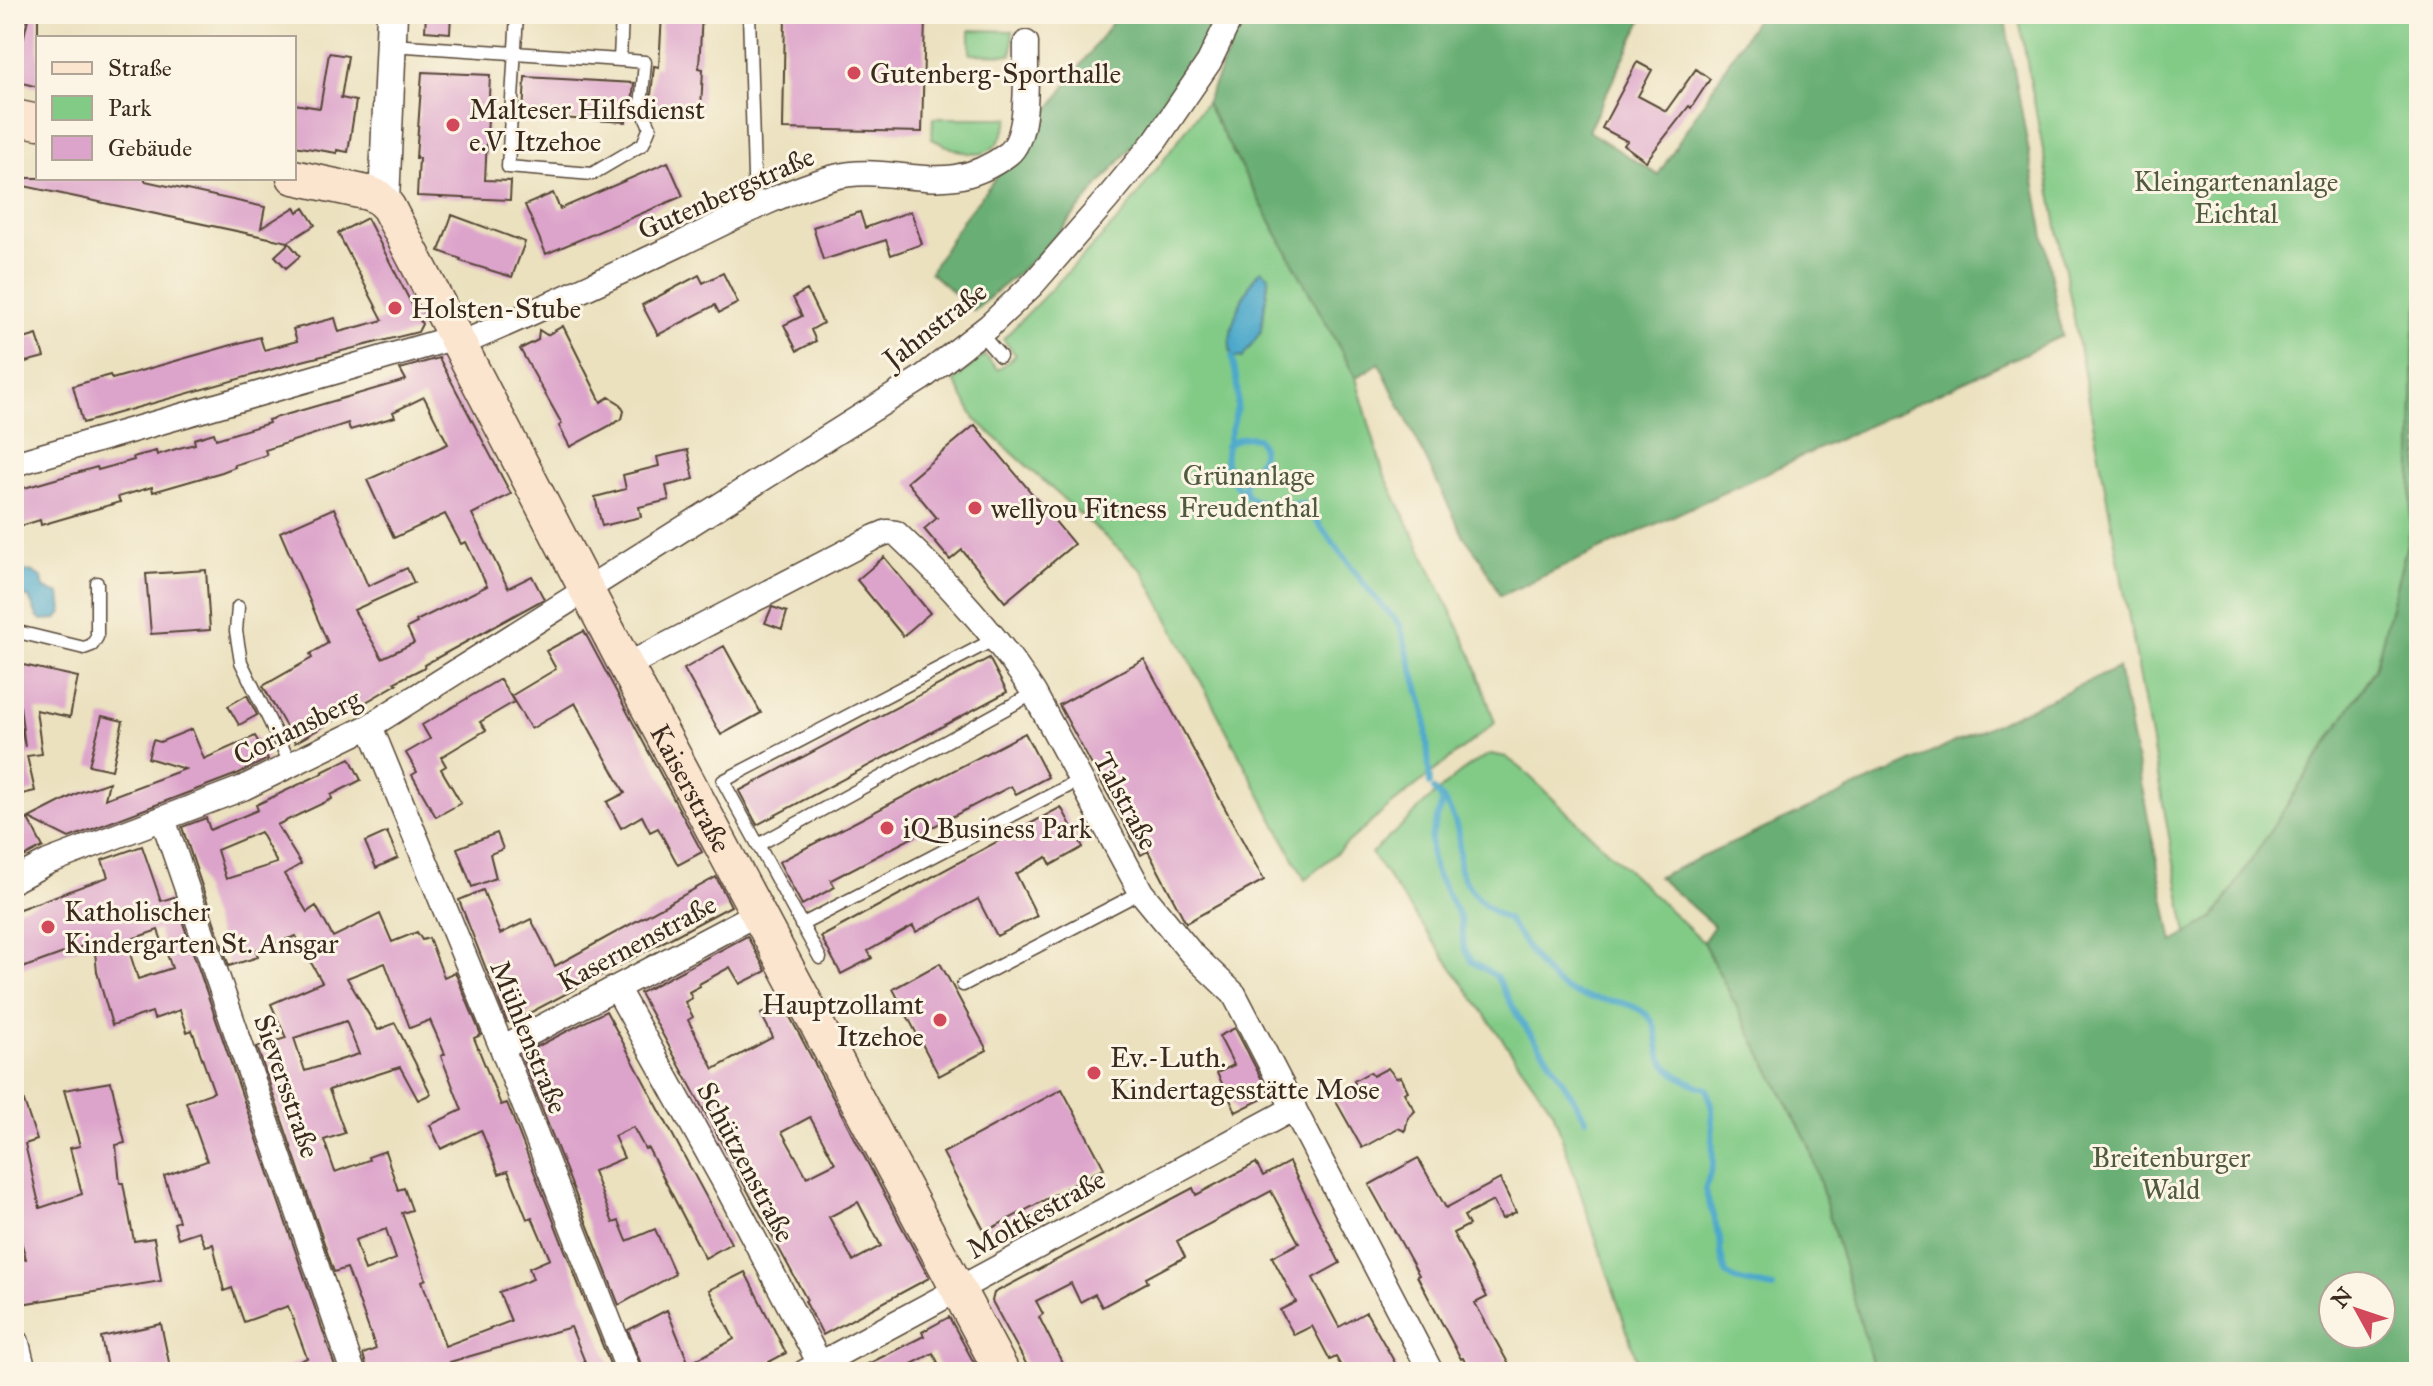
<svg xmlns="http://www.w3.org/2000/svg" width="2433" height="1386" font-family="'IM FELL Great Primer',serif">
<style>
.green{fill:#82cb87;stroke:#5e7a52;stroke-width:2;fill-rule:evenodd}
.forest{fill:#69af74;stroke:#526c49;stroke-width:2;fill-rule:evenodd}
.water{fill:#4ca8ca;stroke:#446974;stroke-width:2}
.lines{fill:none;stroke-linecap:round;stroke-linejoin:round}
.stream{stroke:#4ca8ca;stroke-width:6}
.building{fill:#dda4cb;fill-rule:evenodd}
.service-casing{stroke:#554536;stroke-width:15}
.minor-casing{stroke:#554536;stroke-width:27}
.tertiary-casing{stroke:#554536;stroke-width:33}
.secondary-casing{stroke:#554536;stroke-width:37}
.service{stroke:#fff;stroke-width:12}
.minor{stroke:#fff;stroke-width:24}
.tertiary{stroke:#fff;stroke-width:30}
.secondary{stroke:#fbe5cf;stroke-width:34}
.poi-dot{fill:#d1495b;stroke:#fcf5e5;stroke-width:3}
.labels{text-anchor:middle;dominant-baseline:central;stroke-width:6;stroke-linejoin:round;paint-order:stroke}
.poi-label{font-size:28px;fill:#3b2a1e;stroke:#fcf5e5;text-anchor:start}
.park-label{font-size:28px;fill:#505a3e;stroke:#fcf5e5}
.street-label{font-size:28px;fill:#3b2a1e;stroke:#fcf5e5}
</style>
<rect width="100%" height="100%" fill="#fcf5e5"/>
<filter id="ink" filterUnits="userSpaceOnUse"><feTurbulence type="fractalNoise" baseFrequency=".0125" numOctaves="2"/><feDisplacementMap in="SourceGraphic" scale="16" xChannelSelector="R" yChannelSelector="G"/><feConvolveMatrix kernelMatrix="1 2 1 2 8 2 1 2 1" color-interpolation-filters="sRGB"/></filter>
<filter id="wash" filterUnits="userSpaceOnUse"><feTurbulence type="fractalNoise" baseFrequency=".006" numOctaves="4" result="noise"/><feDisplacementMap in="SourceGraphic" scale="32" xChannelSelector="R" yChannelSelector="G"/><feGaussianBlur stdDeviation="1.8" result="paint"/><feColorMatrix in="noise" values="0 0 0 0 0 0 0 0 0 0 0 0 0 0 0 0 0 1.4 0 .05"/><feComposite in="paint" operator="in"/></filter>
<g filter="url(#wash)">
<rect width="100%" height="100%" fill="#ebe1bf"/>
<path class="green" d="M 956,14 L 1111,14 L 1109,20 L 1050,20 Z
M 2018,14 L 2419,14 L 2419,304 L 2414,331 L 2411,529 L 2375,669 L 2214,918 L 2187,934 Z
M 970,30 L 1013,31 L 1012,55 L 970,54 Z
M 1206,103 L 1356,378 L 1383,472 L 1471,653 L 1495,723 L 1384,811 L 1305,880 L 1143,571 L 975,419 L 954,381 L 984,355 L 998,370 L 1016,355 L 1003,339 L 1121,217 ZM 1269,276 L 1261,331 L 1241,358 Z
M 933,118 L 1009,118 C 996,167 969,157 932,139 Z
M 1491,754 L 1506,757 L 1522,769 L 1703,942 L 1809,1145 L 1875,1372 L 1641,1372 L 1553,1111 L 1371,853 C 1409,823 1448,773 1491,754 Z"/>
<path class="forest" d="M 1115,14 L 1215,14 L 1198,52 L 1141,136 L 1044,250 L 974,311 L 930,272 L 964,218 L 1039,123 L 1111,24 Z
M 1245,14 L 1645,14 L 1588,131 L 1658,175 L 1759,14 L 2004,14 L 2062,336 L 1500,596 L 1481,559 L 1463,535 L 1379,363 L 1356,378 L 1206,103 Z
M 2419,304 L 2419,1372 L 1875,1372 L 1809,1145 L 1703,942 L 1714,926 L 1658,877 L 2118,668 L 2173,942 L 2214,918 L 2375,669 L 2411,529 L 2414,331 ZM 2381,1286 L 2381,1334 L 2333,1334 L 2333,1286 Z"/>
<path class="water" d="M 1261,270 L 1269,276 L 1261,331 L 1242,358 L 1232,357 C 1223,336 1245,285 1261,270 Z
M 25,571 L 33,572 L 42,578 L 44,589 L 60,594 L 62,612 L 57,619 L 42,620 L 37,616 L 29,597 L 17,596 L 15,582 Z"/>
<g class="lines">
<path class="stream" d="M 1232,357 C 1236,374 1239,389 1237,407 C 1233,435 1215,458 1235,484 C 1242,493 1249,499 1260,502 C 1273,506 1290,504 1304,504 L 1311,513
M 1226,446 C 1237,438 1243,436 1257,438 C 1271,455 1253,467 1244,484 L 1246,496
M 1316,520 L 1371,593 L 1400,625 L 1425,713 L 1430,784
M 1434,790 C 1450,806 1459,823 1459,845 C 1460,853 1458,863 1460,870 C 1466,889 1489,912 1507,919 C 1527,944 1540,977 1571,992 C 1595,1003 1623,996 1646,1014 C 1659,1024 1656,1040 1660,1054 C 1666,1073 1689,1083 1707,1089 L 1712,1109 L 1713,1164 L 1705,1190 L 1720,1238 L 1721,1255 L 1726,1274 L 1735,1280 L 1773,1288
M 1443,799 L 1431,838 L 1431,855 L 1435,871 L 1461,920 L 1464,948 L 1472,962 L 1496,976 L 1520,1020 L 1549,1059 L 1586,1119"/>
</g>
<g id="blocks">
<path class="building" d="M 29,14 L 38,14 L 38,87 L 14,81 Z
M 426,14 L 451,14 L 450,33 L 425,31 Z
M 662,14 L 702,14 L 699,68 L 703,69 L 701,109 L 650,105 L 654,66 L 659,67 Z
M 785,14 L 925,18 L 922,132 L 783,129 Z
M 329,53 L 348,56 L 341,98 L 356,101 L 348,152 L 337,150 L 337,153 L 294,146 L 294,104 L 320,108 Z
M 1637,62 L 1652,70 L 1638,96 L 1666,111 L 1696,69 L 1710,79 L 1691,108 L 1689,106 L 1646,161 L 1624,145 L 1627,141 L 1602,128 Z
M 422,72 L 490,75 L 485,180 L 511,181 L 510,200 L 417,196 L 419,158 L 416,158 Z
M 525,77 L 634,83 L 632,105 L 627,105 L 626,122 L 523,116 Z
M 668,162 L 683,196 L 546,254 L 525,205 L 553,193 L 560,209 Z
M 25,178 L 145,178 L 145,181 L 265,207 L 261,228 L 295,207 L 298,212 L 304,208 L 315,225 L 288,242 L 24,186 Z
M 911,211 L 922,244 L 891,255 L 886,240 L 823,260 L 813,227 L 860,212 L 865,228 Z
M 452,215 L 525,242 L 512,277 L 460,261 L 461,259 L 439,251 Z
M 367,218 L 422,324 L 418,332 L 302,361 L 83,423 L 73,386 L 110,375 L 112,379 L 260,337 L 264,350 L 297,341 L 293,329 L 335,318 L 339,332 L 383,320 L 338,233 Z
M 289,243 L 300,256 L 286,268 L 275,256 Z
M 723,273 L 738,303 L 719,313 L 715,305 L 658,335 L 642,305 L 699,275 L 703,283 Z
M 807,290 L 823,323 L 811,330 L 816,341 L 797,351 L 784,325 L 802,316 L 793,298 Z
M 563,326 L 601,402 L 609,397 L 619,403 L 624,411 L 622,419 L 570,447 L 559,426 L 562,424 L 520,349 L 538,340 L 539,330 L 547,335 Z
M 37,335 L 44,357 L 14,365 L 14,342 Z
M 439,358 L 511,494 L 472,514 L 508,588 L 532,576 L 544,599 L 424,665 L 425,667 L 395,682 L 397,684 L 295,743 L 263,686 L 312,658 L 310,654 L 328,643 L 280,532 L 334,508 L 368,586 L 407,568 L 414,583 L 354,610 L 382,658 L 414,643 L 407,628 L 417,623 L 416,621 L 487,586 L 466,542 L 461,544 L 445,514 L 394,538 L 367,480 L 448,444 L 424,397 L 393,412 L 395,417 L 350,430 L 348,423 L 265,450 L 267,455 L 234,465 L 235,467 L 222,472 L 153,492 L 152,487 L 118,497 L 120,502 L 41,525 L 40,520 L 14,528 L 14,491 L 97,467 L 98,470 L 134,460 L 133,457 L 156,451 L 157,455 L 179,448 L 195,444 L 194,439 L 214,433 L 216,439 L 269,423 L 268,420 L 406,380 L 400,369 Z
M 975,425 L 1074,544 L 1005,602 L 962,550 L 950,560 L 924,529 L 937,518 L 907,482 Z
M 688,450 L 694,479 L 666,486 L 669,500 L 639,507 L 641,517 L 602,526 L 595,497 L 626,489 L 623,475 L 659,466 L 657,457 Z
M 884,557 L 930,613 L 903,636 L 857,580 Z
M 206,570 L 210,630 L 151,634 L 146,574 Z
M 772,607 L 787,612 L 782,629 L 765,623 Z
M 584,631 L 702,852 L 678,865 L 658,828 L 650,832 L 642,816 L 621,828 L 607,802 L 625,793 L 575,703 L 531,729 L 511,696 L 556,669 L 546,651 Z
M 724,646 L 761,713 L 721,735 L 684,669 Z
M 989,658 L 1007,692 L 757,825 L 739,791 Z
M 1144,659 L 1264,880 L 1186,923 L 1148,851 L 1141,855 L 1059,705 Z
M 14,663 L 78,677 L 70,717 L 36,710 L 42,754 L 27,756 L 35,791 L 14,796 L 14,729 L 21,728 L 25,747 L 20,706 L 14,705 Z
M 500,679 L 514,702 L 480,722 L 486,730 L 441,757 L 446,766 L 441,769 L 461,803 L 436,817 L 412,775 L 417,772 L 406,753 L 430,739 L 422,725 Z
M 247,695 L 257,715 L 239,725 L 228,706 Z
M 102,716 L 123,721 L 112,770 L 89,765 Z
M 192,729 L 204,759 L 255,736 L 268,759 L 237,774 L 69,838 L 29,818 L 78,793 L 109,782 L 105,799 L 185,769 L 148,758 L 153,740 L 160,742 Z
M 1025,733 L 1048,777 L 1016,794 L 1011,786 L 831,880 L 835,887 L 802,905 L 779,862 Z
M 350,758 L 361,780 L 331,795 L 332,799 L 277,825 L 301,864 L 284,874 L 307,912 L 316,906 L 333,937 L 380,914 L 392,942 L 417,932 L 422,940 L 429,938 L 444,977 L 455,972 L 481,1035 L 474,1038 L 501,1105 L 507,1103 L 613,1372 L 589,1372 L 571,1327 L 450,1362 L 454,1372 L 368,1372 L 363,1354 L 376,1349 L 347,1268 L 334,1272 L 257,1047 L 286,1038 L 271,1004 L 322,982 L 296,936 L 256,950 L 258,957 L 229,966 L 182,827 L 206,818 L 210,830 L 258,810 L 256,805 L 323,773 L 322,772 ZM 260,832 L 277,863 L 226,879 L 217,850 ZM 385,963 L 410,1028 L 430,1020 L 445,1054 L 441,1056 L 462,1110 L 430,1125 L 441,1149 L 481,1130 L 499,1174 L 508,1171 L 527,1219 L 532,1217 L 550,1259 L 529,1268 L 533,1279 L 499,1292 L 511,1321 L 445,1346 L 422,1281 L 426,1279 L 402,1213 L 412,1210 L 404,1188 L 398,1190 L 385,1151 L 368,1157 L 369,1160 L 335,1172 L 324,1140 L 345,1133 L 329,1090 L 400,1067 L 418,1100 L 431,1094 L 395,1023 L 378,1030 L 347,978 ZM 346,1021 L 359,1054 L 305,1071 L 294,1038 ZM 386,1229 L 396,1259 L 365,1271 L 355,1240 Z
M 1061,807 L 1083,847 L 1051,865 L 1047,857 L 1016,874 L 1037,916 L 997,936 L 978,899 L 916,932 L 913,926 L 868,951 L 872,958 L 841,974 L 821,937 Z
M 28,819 L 43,847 L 14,862 L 14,826 Z
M 387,832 L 398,858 L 376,868 L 365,842 Z
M 497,833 L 503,849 L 490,854 L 496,878 L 472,887 L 457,848 Z
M 142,846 L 161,901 L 174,897 L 337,1372 L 275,1372 L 307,1358 L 288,1306 L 244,1322 L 232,1288 L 224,1291 L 213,1244 L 205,1246 L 199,1231 L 178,1238 L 174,1223 L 179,1221 L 164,1176 L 207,1161 L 186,1102 L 214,1092 L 192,1030 L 187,1032 L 180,1010 L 154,1019 L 152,1012 L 112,1025 L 97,972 L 94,942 L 14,971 L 14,911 L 108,877 L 102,860 ZM 158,930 L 172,968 L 138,979 L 126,941 Z
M 716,877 L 731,906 L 511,1023 L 507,1022 L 459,900 L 483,890 L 500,934 L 531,919 L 555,966 Z
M 747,936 L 766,971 L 740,984 L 730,967 L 699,984 L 700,986 L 689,992 L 692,998 L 685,1002 L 693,1017 L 688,1020 L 714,1069 L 773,1037 L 761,1014 L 782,1002 L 929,1278 L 823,1335 L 805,1301 L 807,1300 L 640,993 ZM 810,1117 L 835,1163 L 807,1177 L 782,1132 ZM 858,1202 L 881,1246 L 853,1261 L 829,1217 Z
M 940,963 L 987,1050 L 939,1076 L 893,989 Z
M 606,1011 L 731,1243 L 705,1258 L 648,1148 L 645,1149 L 633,1127 L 614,1136 L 624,1158 L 593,1171 L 613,1223 L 619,1221 L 627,1241 L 655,1229 L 675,1274 L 619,1305 L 522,1058 L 523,1054 Z
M 1235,1028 L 1270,1095 L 1236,1112 L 1217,1073 L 1234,1065 L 1219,1036 Z
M 1388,1068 L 1396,1078 L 1401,1077 L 1408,1091 L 1404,1093 L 1415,1111 L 1408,1118 L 1405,1131 L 1398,1128 L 1362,1148 L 1334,1098 L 1356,1086 L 1354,1081 L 1370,1072 L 1373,1076 Z
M 17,1081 L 37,1140 L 25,1144 L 40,1208 L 82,1194 L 70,1148 L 80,1146 L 64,1090 L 111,1082 L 125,1143 L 116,1145 L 120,1183 L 123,1183 L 134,1241 L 154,1238 L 161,1281 L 21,1304 L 14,1261 L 26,1259 L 14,1216 L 14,1082 Z
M 1062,1089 L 1104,1168 L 985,1232 L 943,1153 Z
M 1418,1158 L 1446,1208 L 1500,1179 L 1516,1212 L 1502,1219 L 1493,1201 L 1464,1216 L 1469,1225 L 1453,1233 L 1487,1297 L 1475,1303 L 1513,1372 L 1470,1372 L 1463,1358 L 1461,1359 L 1417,1276 L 1419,1275 L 1369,1185 Z
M 1289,1162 L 1340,1263 L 1313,1278 L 1339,1327 L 1366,1312 L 1398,1368 L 1390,1372 L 1344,1372 L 1336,1357 L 1330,1360 L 1312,1326 L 1294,1335 L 1280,1310 L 1296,1302 L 1272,1257 L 1299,1243 L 1271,1191 L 1177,1241 L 1185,1257 L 1146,1278 L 1148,1282 L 1102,1307 L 1095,1294 L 1080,1302 L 1071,1283 L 1036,1301 L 1043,1314 L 1039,1317 L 1067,1372 L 1048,1372 L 1044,1364 L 1030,1371 L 992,1301 L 994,1293 L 1193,1188 L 1196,1195 L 1256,1163 L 1263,1176 Z
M 745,1272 L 786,1353 L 750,1372 L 644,1372 L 628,1330 L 667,1310 L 689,1364 L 734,1339 L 709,1290 Z
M 949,1317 L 979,1372 L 943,1372 L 933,1353 L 904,1368 L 906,1372 L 852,1372 L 924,1336 L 922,1332 Z
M 161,1324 L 171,1372 L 108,1372 L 101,1337 Z"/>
</g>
</g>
<g filter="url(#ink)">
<use href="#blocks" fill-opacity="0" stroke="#554536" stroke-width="2"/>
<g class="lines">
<g class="service-casing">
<path id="service" d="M 517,14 L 508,167 L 592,174 L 643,144 L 650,127 L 641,107 L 645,62 L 620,60 L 622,14
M 749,14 L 755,208
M 391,45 L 620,60
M 980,333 L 1000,356
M 238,607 L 236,631 L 241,662 L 291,765
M 14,631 L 84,648 L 92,645 L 97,637 L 97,583
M 758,845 L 1034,693
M 801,925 L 1080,780
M 820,958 L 723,781 L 995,639
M 963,985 L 1141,892"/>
</g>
<g class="minor-casing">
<path id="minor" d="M 460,344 C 533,313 604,280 676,246 C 726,222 777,194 831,178 C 893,160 944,203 1008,154 C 1031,137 1025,70 1026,43
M 14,464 L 456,337
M 626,666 L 875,537 L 887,532 L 896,533 C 943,577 1000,639 1034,693 L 1141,892 L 1192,954 L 1234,994 L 1431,1372
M 370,726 L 502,1048 L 629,1372
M 163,819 L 353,1372
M 14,880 L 48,862 L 243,788 L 370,726 L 922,378 L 989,326 L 1032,285 L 1107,199 L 1155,141 L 1209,62 L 1232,14
M 617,989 L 727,1187 L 820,1364
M 502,1048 L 758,913
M 805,1372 L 1294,1108"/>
</g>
<g class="tertiary-casing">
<path id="tertiary" d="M 384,202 L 392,14
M 14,1343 L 21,1372"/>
</g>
<g class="secondary-casing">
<g id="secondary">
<path d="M 14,117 L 38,122"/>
<path id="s1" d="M 294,177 L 368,193 L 378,197 L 388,207 L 626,666 L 1002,1372"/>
</g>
</g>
<use href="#service" class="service"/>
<use href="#minor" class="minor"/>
<use href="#tertiary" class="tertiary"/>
<use href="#secondary" class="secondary"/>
</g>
</g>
<g class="poi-dot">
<circle cx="854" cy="73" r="8"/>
<circle cx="453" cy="125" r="8"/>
<circle cx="395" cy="308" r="8"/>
<circle cx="975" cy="508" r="8"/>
<circle cx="887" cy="828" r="8"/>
<circle cx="48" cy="927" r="8"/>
<circle cx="940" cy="1020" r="8"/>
<circle cx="1094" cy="1073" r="8"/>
</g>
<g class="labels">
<g class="poi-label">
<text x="870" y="73">Gutenberg-Sporthalle</text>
<text x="469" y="109">Malteser Hilfsdienst<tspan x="469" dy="32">e.V. Itzehoe</tspan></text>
<text x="411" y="308">Holsten-Stube</text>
<text x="991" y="508">wellyou Fitness</text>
<text x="903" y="828">iQ Business Park</text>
<text x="64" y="911">Katholischer<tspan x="64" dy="32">Kindergarten St. Ansgar</tspan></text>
<text x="924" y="1004" text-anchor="end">Hauptzollamt<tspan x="924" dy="32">Itzehoe</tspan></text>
<text x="1110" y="1057">Ev.-Luth.<tspan x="1110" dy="32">Kindertagesstätte Mose</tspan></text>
</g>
<g class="park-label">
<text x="2236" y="181">Kleingartenanlage<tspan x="2236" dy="32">Eichtal</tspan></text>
<text x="1249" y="475">Grünanlage<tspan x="1249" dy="32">Freudenthal</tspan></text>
<text x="2171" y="1157">Breitenburger<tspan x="2171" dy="32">Wald</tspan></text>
</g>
<g class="street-label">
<text transform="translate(726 193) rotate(-24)">Gutenbergstraße</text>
<text transform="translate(935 325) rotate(-38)">Jahnstraße</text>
<text transform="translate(297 727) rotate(-26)">Coriansberg</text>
<text stroke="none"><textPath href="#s1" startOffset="756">Kaiserstraße</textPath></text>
<text transform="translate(1126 801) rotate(62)">Talstraße</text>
<text transform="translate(637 943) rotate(-28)">Kasernenstraße</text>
<text transform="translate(529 1037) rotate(68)">Mühlenstraße</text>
<text transform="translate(287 1086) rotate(71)">Sieversstraße</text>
<text transform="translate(746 1162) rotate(62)">Schützenstraße</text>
<text transform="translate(1036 1214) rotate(-29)">Moltkestraße</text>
</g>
</g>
<rect width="2433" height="1386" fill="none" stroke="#fcf5e5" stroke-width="48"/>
<rect x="36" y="36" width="260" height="144" fill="#fcf5e5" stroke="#afa495" stroke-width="2"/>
<rect x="52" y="62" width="40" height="12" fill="#fbe5cf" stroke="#afa495" stroke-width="2"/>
<text x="108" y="76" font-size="24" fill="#3b2a1e">Straße</text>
<rect x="52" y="96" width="40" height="24" fill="#82cb87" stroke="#afa495" stroke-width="2"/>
<text x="108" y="116" font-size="24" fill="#3b2a1e">Park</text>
<rect x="52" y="136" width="40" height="24" fill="#dda4cb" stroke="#afa495" stroke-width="2"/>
<text x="108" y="156" font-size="24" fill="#3b2a1e">Gebäude</text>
<g transform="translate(2357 1310) rotate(310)"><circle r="38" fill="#fcf5e5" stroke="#afa495" stroke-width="2"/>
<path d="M0-6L14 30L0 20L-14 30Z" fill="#d1495b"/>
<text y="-12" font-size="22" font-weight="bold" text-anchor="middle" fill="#3b2a1e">N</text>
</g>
</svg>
